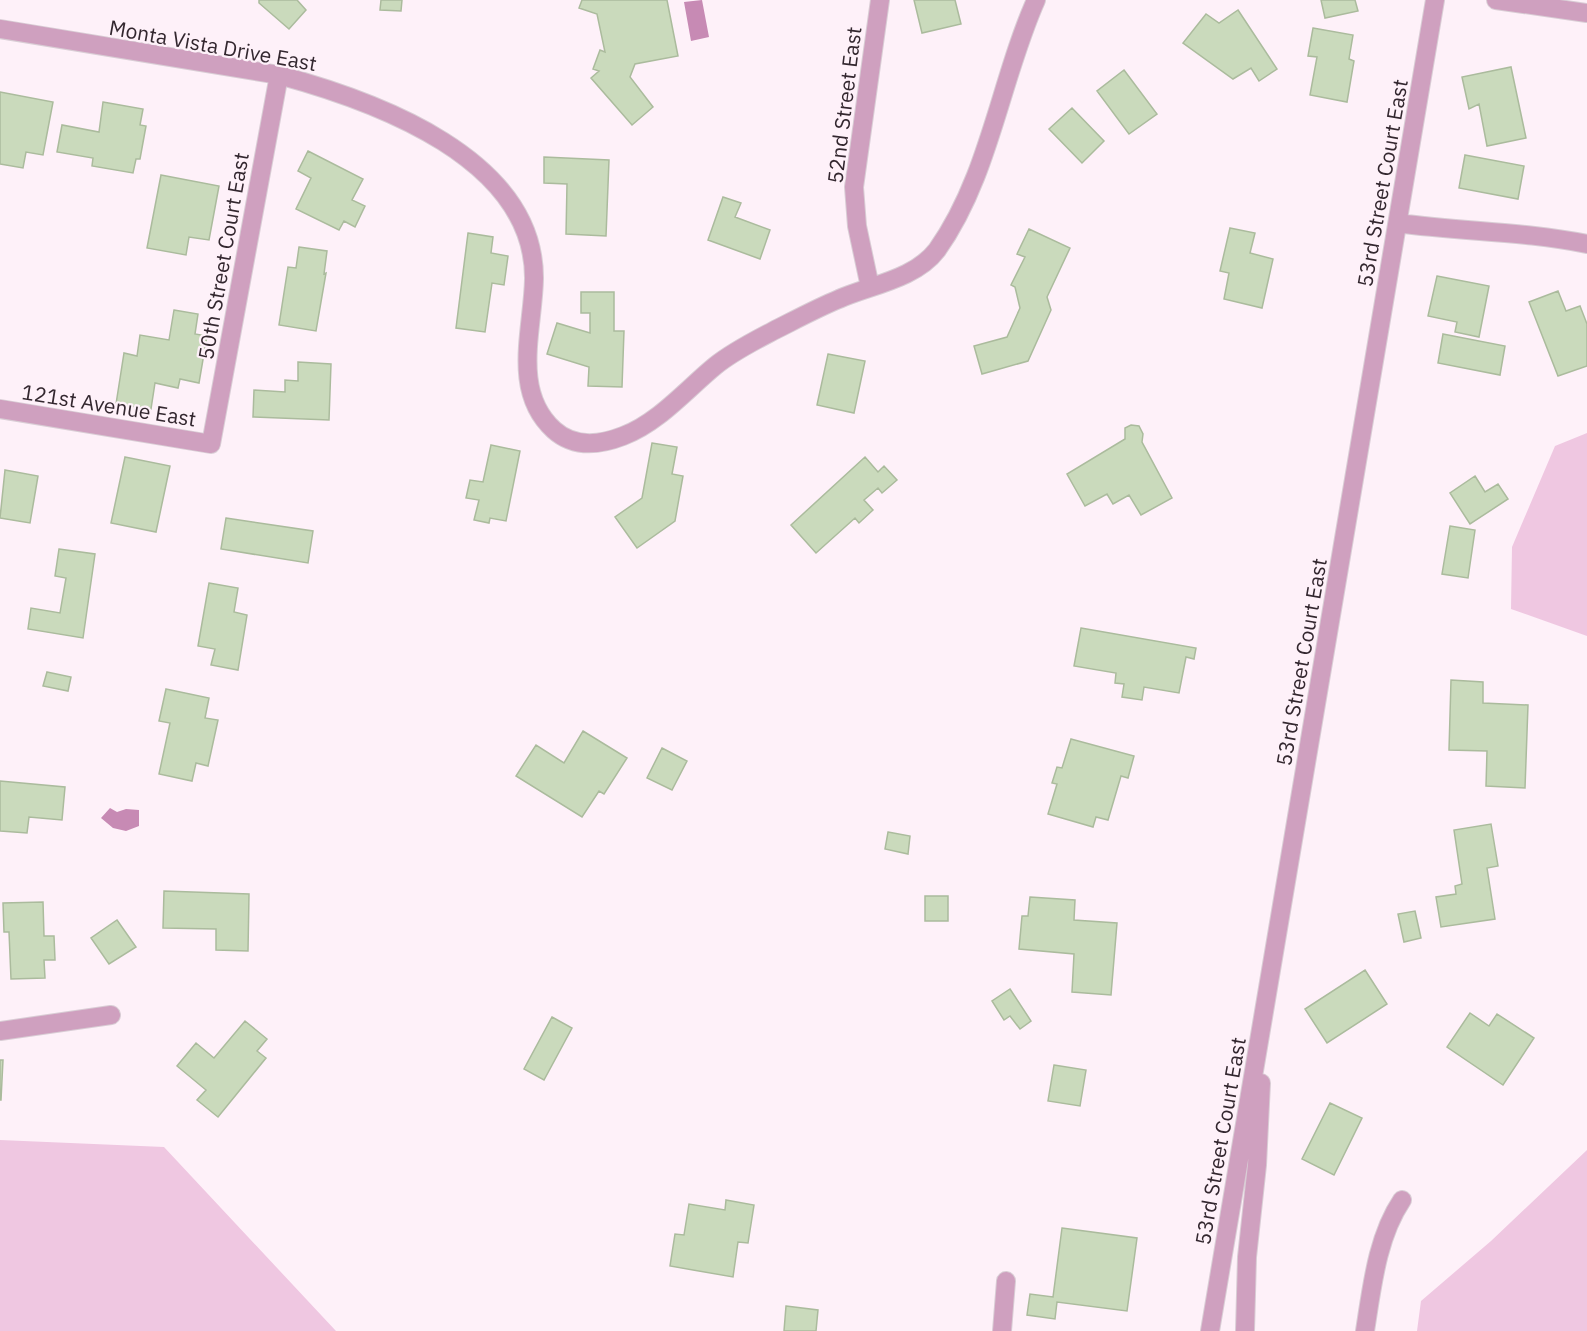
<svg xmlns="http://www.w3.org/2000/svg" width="1587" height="1331" font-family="'IBM Plex Sans',sans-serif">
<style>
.green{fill:#efc7e1}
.water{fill:#c78ab4}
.building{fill:#cadabc;stroke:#abbb9d;stroke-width:1.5}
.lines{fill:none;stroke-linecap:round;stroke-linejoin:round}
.minor-casing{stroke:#d9cdd5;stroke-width:20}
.minor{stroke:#cfa0bf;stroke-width:18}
.labels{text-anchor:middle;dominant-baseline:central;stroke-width:4.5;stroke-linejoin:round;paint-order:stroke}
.street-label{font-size:21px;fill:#33272f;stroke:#fef1f9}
</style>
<rect width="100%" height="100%" fill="#fef1f9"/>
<path class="green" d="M 1587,433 L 1587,636 L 1511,609 L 1512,547 L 1555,446 Z
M 0,1140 L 164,1147 L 336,1331 L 0,1331 Z
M 1587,1150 L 1587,1331 L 1417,1331 L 1421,1301 L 1491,1241 Z"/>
<path class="water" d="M 702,0 L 709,37 L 691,41 L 684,2 Z
M 110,808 L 117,812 L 126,809 L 139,810 L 139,826 L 126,831 L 113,828 L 101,818 Z"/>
<path class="building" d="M 259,0 L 297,0 L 306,10 L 289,29 L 259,3 Z
M 381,0 L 402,0 L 401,11 L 380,10 Z
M 582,0 L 667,0 L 678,56 L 635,64 L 630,77 L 653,107 L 632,125 L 591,78 L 599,71 L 593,69 L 600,50 L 605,52 L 597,14 L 579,8 Z
M 914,0 L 955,0 L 961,24 L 922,33 Z
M 1321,0 L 1355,0 L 1358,11 L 1325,18 Z
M 1238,10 L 1277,69 L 1259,81 L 1251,68 L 1233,79 L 1183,43 L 1206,14 L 1219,23 Z
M 1313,28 L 1353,35 L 1349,59 L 1354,61 L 1347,102 L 1310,95 L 1317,57 L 1308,56 Z
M 1511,67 L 1526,138 L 1487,146 L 1479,104 L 1469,109 L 1462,77 Z
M 1124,70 L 1157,114 L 1129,134 L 1097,91 Z
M 0,92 L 53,102 L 43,155 L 26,152 L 23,168 L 0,164 Z
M 103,102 L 143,109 L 140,125 L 146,126 L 140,159 L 136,159 L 133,173 L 92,166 L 93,158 L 57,152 L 62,125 L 99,132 Z
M 1072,108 L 1104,141 L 1082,163 L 1049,129 Z
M 308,151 L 363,179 L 352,200 L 365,206 L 355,227 L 344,221 L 339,230 L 296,209 L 311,178 L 298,171 Z
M 1465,155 L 1524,166 L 1518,199 L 1459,188 Z
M 544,157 L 609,160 L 606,236 L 566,234 L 567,184 L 544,183 Z
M 161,175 L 219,186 L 209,240 L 189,237 L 186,255 L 147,248 Z
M 723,197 L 741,203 L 735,217 L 770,230 L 760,259 L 708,240 Z
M 1230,228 L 1255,233 L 1250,253 L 1273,259 L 1262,308 L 1224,299 L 1229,273 L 1220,271 Z
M 1029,229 L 1070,248 L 1047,297 L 1051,310 L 1028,361 L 982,374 L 974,346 L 1007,337 L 1020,308 L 1015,287 L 1011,285 L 1025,257 L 1017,254 Z
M 468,233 L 493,237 L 491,253 L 508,256 L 504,285 L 492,283 L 485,332 L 456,328 Z
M 299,247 L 327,251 L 324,274 L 326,273 L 316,331 L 279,325 L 288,267 L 296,268 Z
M 1437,276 L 1489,286 L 1479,337 L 1455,332 L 1457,322 L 1428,316 Z
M 1558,291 L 1566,311 L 1580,306 L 1587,324 L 1587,366 L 1558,376 L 1529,302 Z
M 581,292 L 614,292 L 614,331 L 624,331 L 622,387 L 588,386 L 589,367 L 547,354 L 557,323 L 590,333 L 590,313 L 581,313 Z
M 174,310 L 198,314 L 195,334 L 207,336 L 199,383 L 180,379 L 178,388 L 155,383 L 151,409 L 116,404 L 124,353 L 137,356 L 140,335 L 169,340 Z
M 1443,334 L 1505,346 L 1500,375 L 1438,363 Z
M 828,354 L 865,361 L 854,413 L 817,405 Z
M 298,362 L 331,364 L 329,420 L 253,417 L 254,390 L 285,392 L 285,380 L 298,381 Z
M 1131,425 L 1139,426 L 1143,434 L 1142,442 L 1172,498 L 1141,515 L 1129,495 L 1113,504 L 1107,494 L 1085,506 L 1067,474 L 1125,439 L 1125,428 Z
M 652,443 L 677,447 L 672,474 L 683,476 L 675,521 L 637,548 L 615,517 L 642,498 Z
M 491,445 L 520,451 L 506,521 L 490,518 L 489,523 L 474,520 L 479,500 L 466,498 L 470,480 L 483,482 Z
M 125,457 L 170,466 L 156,532 L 111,523 Z
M 865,457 L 878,472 L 884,466 L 897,480 L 882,493 L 878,488 L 864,500 L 873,510 L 859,523 L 855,518 L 816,553 L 791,525 Z
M 5,470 L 38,476 L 30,523 L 0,518 Z
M 1475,476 L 1485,492 L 1498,484 L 1508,499 L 1470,524 L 1450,493 Z
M 226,518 L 313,531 L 308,563 L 221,549 Z
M 1450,526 L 1475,530 L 1468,578 L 1442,574 Z
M 59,549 L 95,554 L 83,638 L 28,629 L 31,608 L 60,613 L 66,578 L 55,576 Z
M 209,583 L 238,588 L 234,612 L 247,615 L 238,670 L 211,665 L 215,649 L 198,646 Z
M 1081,628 L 1196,648 L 1194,659 L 1186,657 L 1179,693 L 1144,687 L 1142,700 L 1122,697 L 1124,684 L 1115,683 L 1116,673 L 1074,666 Z
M 47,672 L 71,677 L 68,691 L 43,686 Z
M 1451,680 L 1483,682 L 1483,703 L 1528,705 L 1525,788 L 1486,786 L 1487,751 L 1449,750 Z
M 166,689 L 209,698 L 205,718 L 218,720 L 208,766 L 196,763 L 192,781 L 159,774 L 170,723 L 159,721 Z
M 583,731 L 627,758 L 604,794 L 599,791 L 582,817 L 516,776 L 536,745 L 564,763 Z
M 1071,739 L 1134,756 L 1128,778 L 1121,776 L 1108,820 L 1096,817 L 1093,827 L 1048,814 L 1057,784 L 1052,783 L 1057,767 L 1062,768 Z
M 662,748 L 687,761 L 672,790 L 647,778 Z
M 0,781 L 65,787 L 62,820 L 29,817 L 27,833 L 0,831 Z
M 1491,824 L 1498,866 L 1487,868 L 1495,919 L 1441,927 L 1436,897 L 1456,894 L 1455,886 L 1462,884 L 1454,830 Z
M 888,832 L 910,836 L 908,854 L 885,849 Z
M 164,891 L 249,894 L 248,951 L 216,950 L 216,929 L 163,928 Z
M 925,896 L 948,896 L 948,921 L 925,921 Z
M 1030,897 L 1075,900 L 1074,920 L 1117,923 L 1111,995 L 1072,992 L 1074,954 L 1019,949 L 1022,916 L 1028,916 Z
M 43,902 L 44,936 L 54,936 L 55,960 L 44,960 L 45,978 L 11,979 L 9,932 L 4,932 L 3,903 Z
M 1415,911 L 1421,938 L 1404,942 L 1398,914 Z
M 117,920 L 136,947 L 109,964 L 91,938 Z
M 1365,970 L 1387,1004 L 1327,1043 L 1305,1009 Z
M 1010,989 L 1031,1021 L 1020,1029 L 1010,1016 L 1004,1020 L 992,1001 Z
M 1470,1013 L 1489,1026 L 1497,1014 L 1534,1038 L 1503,1085 L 1447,1047 Z
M 552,1017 L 572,1028 L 544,1080 L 524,1069 Z
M 245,1021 L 267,1039 L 257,1051 L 266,1058 L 218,1117 L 197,1100 L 206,1090 L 177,1066 L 196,1043 L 214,1058 Z
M 0,1060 L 3,1060 L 1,1100 L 0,1100 Z
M 1054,1065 L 1086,1070 L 1080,1106 L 1048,1101 Z
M 1330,1103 L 1362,1118 L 1334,1175 L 1302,1159 Z
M 726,1200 L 754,1205 L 748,1243 L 738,1242 L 733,1277 L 670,1266 L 675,1234 L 684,1235 L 689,1204 L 725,1210 Z
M 1062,1228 L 1137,1238 L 1127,1311 L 1057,1302 L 1055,1319 L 1027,1315 L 1030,1294 L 1053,1297 Z
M 786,1306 L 818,1310 L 816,1331 L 784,1331 Z"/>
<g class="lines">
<g class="minor-casing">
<path id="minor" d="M 1496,0 L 1587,13
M 0,29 L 279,75 C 375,101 535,158 534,279 C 533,330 511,391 554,430 C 574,448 600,445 623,436 C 658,423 687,389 715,366 C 732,352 754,341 773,331 C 795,320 817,308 839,299 C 871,285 915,279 937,250 C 989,177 1000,81 1036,0
M 1398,223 C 1461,232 1525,231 1587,244
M 870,287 L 857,226 L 854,187 L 880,0
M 0,409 L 211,444 L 279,75
M 0,1031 L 111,1015
M 1002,1331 L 1006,1281
M 1210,1331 L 1435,0
M 1245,1331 L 1247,1257 L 1257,1165 L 1261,1083
M 1365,1331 C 1372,1287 1377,1237 1402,1200"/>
</g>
<use href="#minor" class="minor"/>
</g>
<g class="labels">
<g class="street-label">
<text transform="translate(213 45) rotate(10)">Monta Vista Drive East</text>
<text transform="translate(844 105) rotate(-83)">52nd Street East</text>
<text transform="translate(1382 183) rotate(-80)">53rd Street Court East</text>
<text transform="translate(223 256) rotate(-80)">50th Street Court East</text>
<text transform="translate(109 405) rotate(9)">121st Avenue East</text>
<text transform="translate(1301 662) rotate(-80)">53rd Street Court East</text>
<text transform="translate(1220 1141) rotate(-80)">53rd Street Court East</text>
</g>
</g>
</svg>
